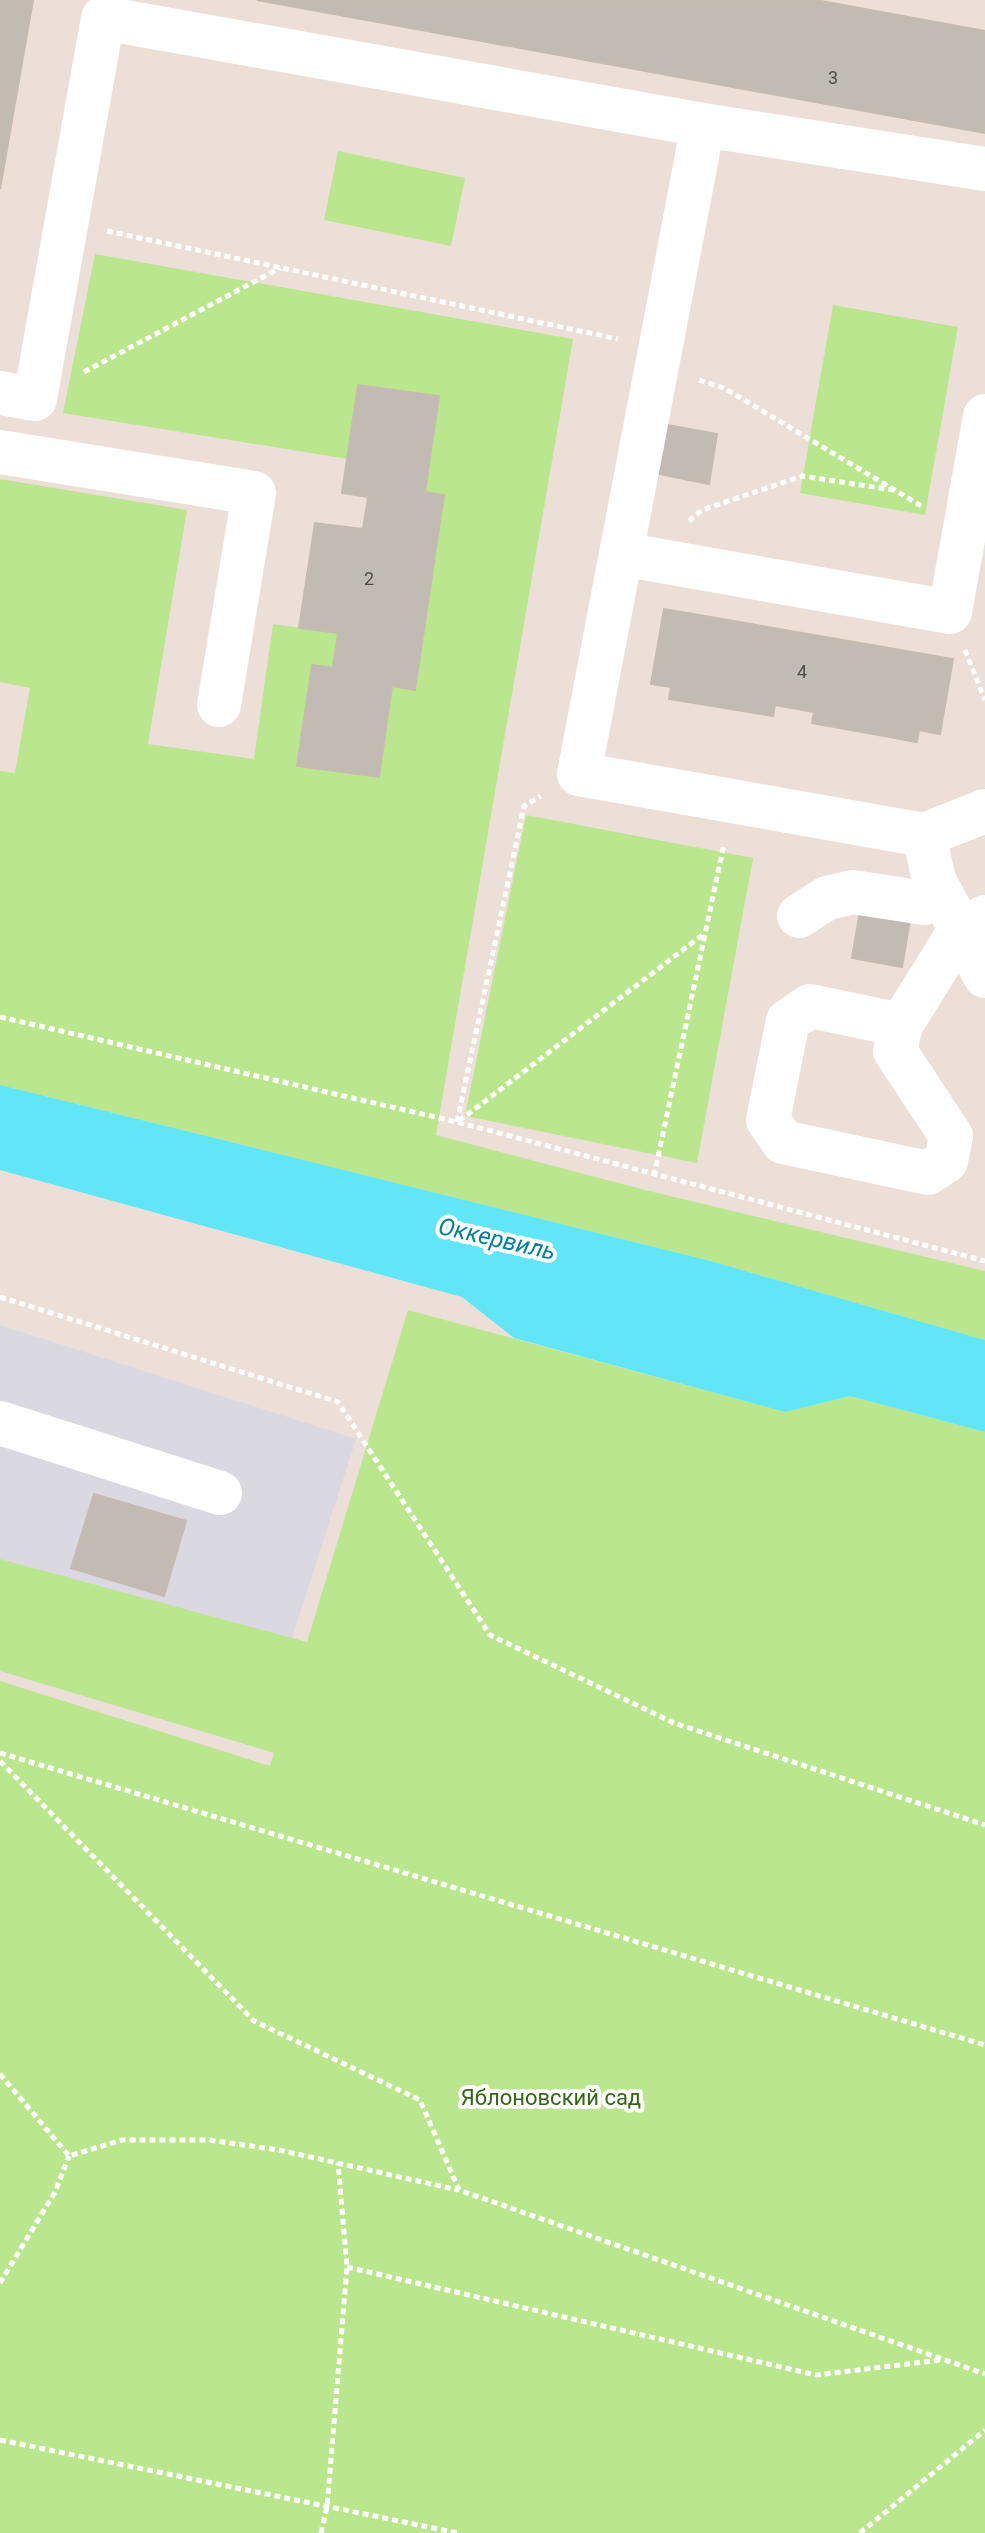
<svg xmlns="http://www.w3.org/2000/svg" width="985" height="2533" font-family="Roboto,sans-serif">
<style>
.industrial{fill:#dad9e2}
.green{fill:#bae78e}
.water{fill:#60e6f7}
.building{fill:#c2bbb3;stroke:#c6bbb1;stroke-width:2}
.lines{fill:none;stroke-linecap:round;stroke-linejoin:round}
.path{stroke:#fff;stroke-width:5;stroke-dasharray:6 4;stroke-linecap:butt}
.minor{stroke:#fff;stroke-width:44}
.labels{text-anchor:middle;dominant-baseline:central;stroke-width:8;stroke-linejoin:round;paint-order:stroke}
.number-label{font-size:18px;fill:#4e4c4a}
.park-label{font-size:22px;fill:#326714;stroke:#fff}
.water-label{font-size:24px;font-style:italic;fill:#04819e;stroke:#fff}
</style>
<rect width="100%" height="100%" fill="#ebdfd7"/>
<path class="industrial" d="M 0,1325 L 356,1439 L 265,1722 L 0,1637 Z"/>
<path class="green" d="M 338,151 L 465,178 L 451,246 L 324,220 Z
M 95,254 L 573,339 L 436,1135 L 649,1191 L 985,1271 L 985,1340 L 707,1260 L 0,1085 L 0,771 L 15,773 L 30,688 L 0,682 L 0,479 L 187,510 L 148,744 L 254,759 L 273,624 L 338,633 L 333,668 L 312,665 L 297,766 L 378,777 L 392,686 L 416,689 L 444,495 L 425,492 L 439,396 L 358,385 L 348,459 L 63,413 Z
M 833,305 L 958,327 L 925,515 L 800,493 Z
M 526,815 L 753,858 L 697,1163 L 465,1116 Z
M 408,1310 L 785,1412 L 850,1396 L 985,1432 L 985,2533 L 0,2533 L 0,1681 L 270,1766 L 274,1753 L 0,1671 L 0,1559 L 307,1642 Z"/>
<path class="water" d="M 0,1085 L 707,1260 L 985,1340 L 985,1432 L 850,1396 L 785,1412 L 514,1338 L 462,1297 L 0,1170 Z"/>
<path class="building" d="M 0,0 L 33,0 L 0,189 Z
M 257,0 L 816,0 L 985,31 L 985,133 Z
M 358,385 L 439,396 L 425,492 L 444,495 L 415,690 L 392,686 L 379,777 L 297,766 L 312,665 L 333,668 L 338,633 L 299,628 L 315,523 L 363,529 L 368,497 L 342,493 Z
M 668,425 L 717,434 L 709,484 L 659,474 Z
M 664,609 L 953,659 L 940,734 L 919,730 L 917,742 L 812,723 L 814,712 L 775,705 L 773,716 L 669,699 L 671,687 L 651,684 Z
M 860,911 L 910,920 L 902,967 L 852,958 Z
M 94,1494 L 186,1521 L 164,1596 L 71,1568 Z"/>
<g class="lines">
<path class="path" d="M 107,231 L 618,339
M 84,372 L 280,268
M 699,380 L 724,388 L 923,507
M 689,521 L 702,510 L 802,476 L 893,490
M 965,650 L 985,700
M 0,1017 L 457,1122 L 985,1261
M 459,1121 L 705,933
M 457,1122 L 524,806 L 541,796
M 654,1176 L 724,844
M 0,1297 L 338,1402 L 490,1635 L 674,1723 L 985,1825
M 0,1753 L 985,2045
M 0,1761 L 254,2021 L 420,2100 L 459,2190 L 985,2374
M 0,2074 L 69,2156 L 122,2140 L 209,2140 L 279,2150 L 458,2190
M 347,2267 L 816,2375 L 941,2360
M 0,2283 L 55,2192 L 69,2156
M 0,2440 L 458,2533
M 321,2533 L 327,2507 L 347,2267 L 338,2163
M 860,2533 L 985,2430"/>
<path class="minor" d="M 703,125 L 985,169
M 0,393 L 35,399 L 103,18 L 703,125 L 579,774 L 924,835 L 985,811
M 0,452 L 254,493 L 219,705
M 621,554 L 950,612 L 985,416
M 924,835 L 934,880 L 985,976
M 799,916 L 827,898 L 853,892 L 924,903 L 941,894
M 901,1025 L 895,1051 L 951,1136 L 946,1161 L 928,1173 L 783,1142 L 768,1120 L 788,1021 L 810,1006 L 901,1025 L 960,930 L 985,917
M 0,1423 L 220,1493"/>
</g>
<g class="labels">
<g class="number-label">
<text x="833" y="77">3</text>
<text x="369" y="578">2</text>
<text x="802" y="671">4</text>
</g>
<g class="park-label">
<text x="551" y="2097">Яблоновский сад</text>
</g>
<g class="water-label">
<text transform="translate(497 1239) rotate(13)">Оккервиль</text>
</g>
</g>
</svg>
